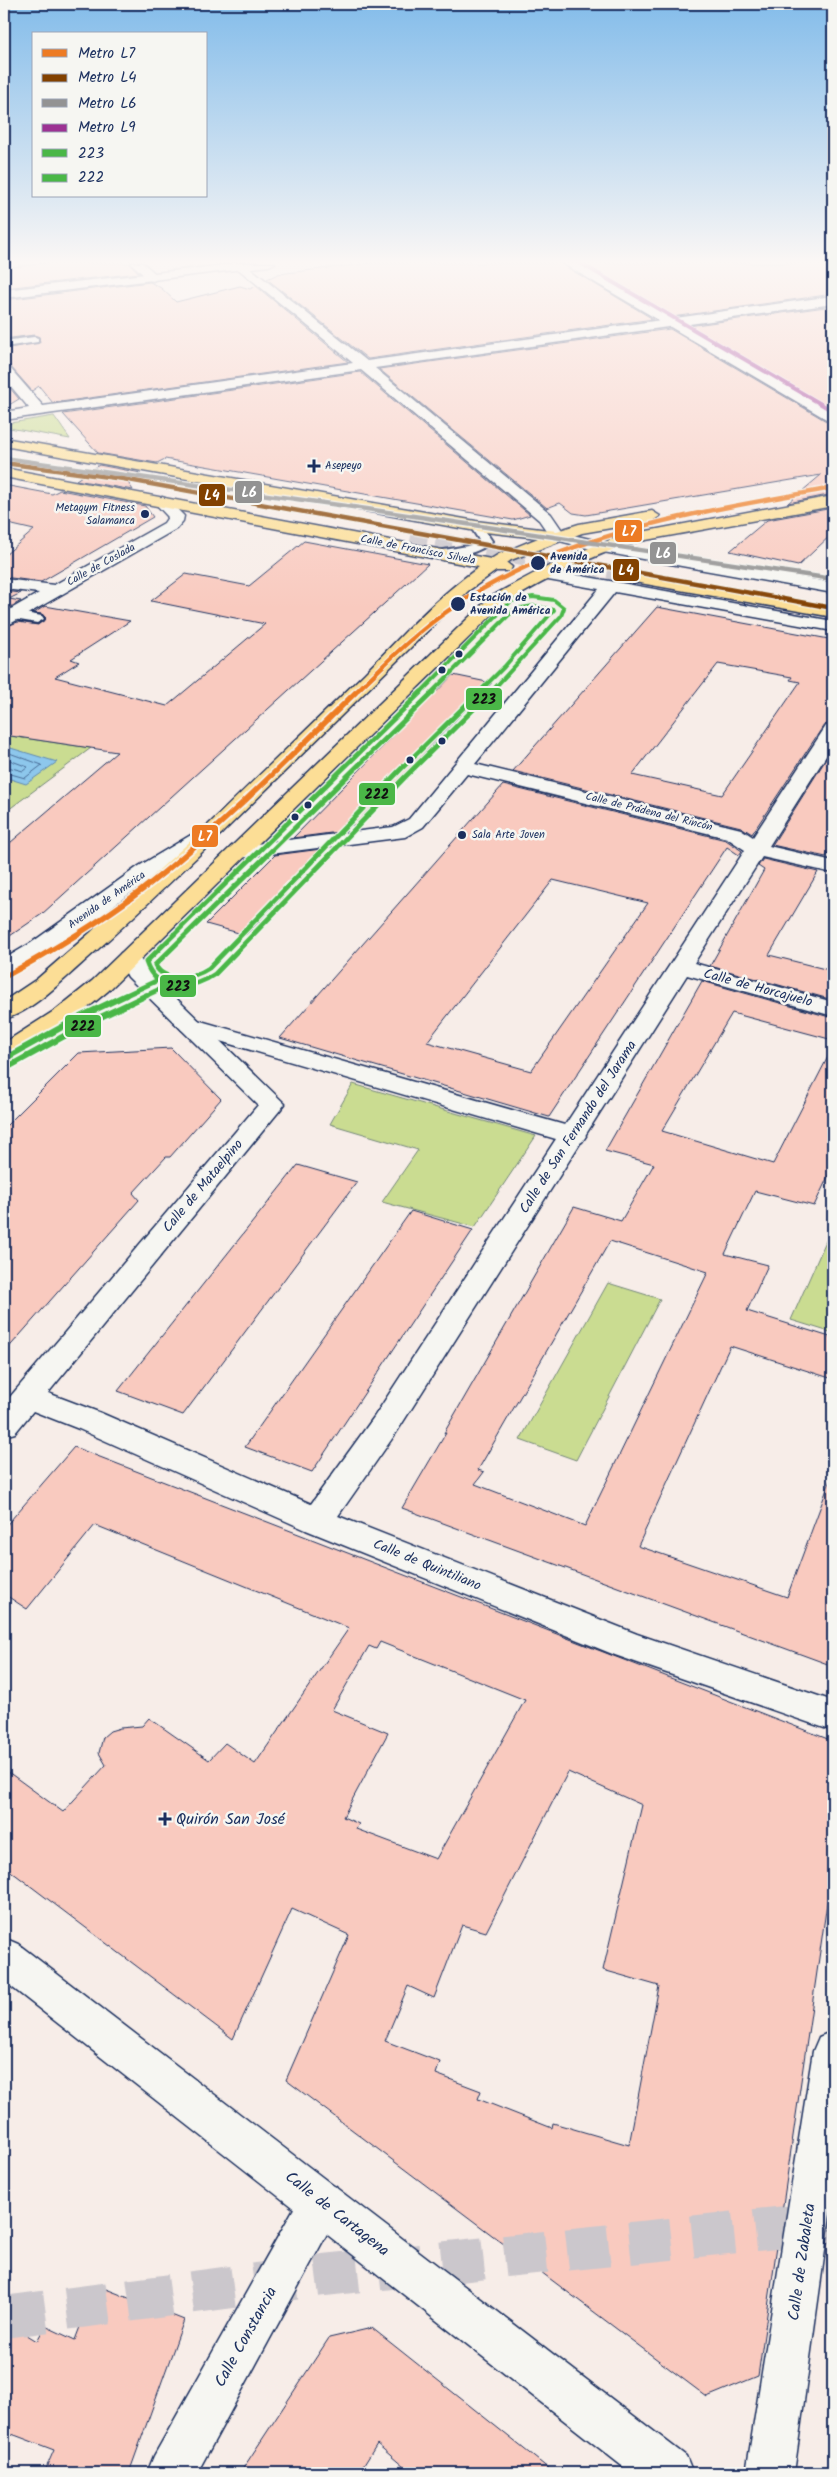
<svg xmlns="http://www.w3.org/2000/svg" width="837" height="2477" font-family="Kalam,sans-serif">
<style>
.green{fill:#cadc91;stroke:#728678}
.water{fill:#8dc7ec;stroke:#5f8ab3}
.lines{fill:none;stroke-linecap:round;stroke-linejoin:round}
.shore{stroke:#496c97;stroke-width:1}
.building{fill:#f9cabf;stroke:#1b2f5e;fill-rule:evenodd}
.primary-tunnel{stroke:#cbc7cc;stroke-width:17;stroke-dasharray:17 8;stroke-linecap:butt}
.motorway-tunnel{stroke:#cbc7cc;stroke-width:42;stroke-dasharray:42 21;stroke-linecap:butt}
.service-casing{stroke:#1b2f5e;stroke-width:4}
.pedestrian-casing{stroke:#1b2f5e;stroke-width:3}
.minor-casing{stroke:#1b2f5e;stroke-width:3}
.tertiary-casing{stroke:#1b2f5e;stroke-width:3}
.secondary-casing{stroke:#1b2f5e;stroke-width:3}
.primary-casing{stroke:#1b2f5e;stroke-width:3}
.motorway-casing{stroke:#1b2f5e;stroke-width:3}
.service{fill:#f6f6f2;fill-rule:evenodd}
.pedestrian{fill:#f6f6f2;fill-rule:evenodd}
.minor{fill:#f6f6f2;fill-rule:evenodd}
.tertiary{fill:#f6f6f2;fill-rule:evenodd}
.secondary{fill:#f6f6f2;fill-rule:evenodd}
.primary{fill:#fcde96;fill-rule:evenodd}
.motorway{fill:#fcde96;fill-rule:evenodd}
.bus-1-far2-casing{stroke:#f6f6f2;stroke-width:6}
.bus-1-far1-casing{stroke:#f6f6f2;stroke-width:8}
.bus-1-casing{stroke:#f6f6f2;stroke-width:10}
.bus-2-far2-casing{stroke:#f6f6f2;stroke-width:6}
.bus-2-far1-casing{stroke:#f6f6f2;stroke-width:8}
.bus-2-casing{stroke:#f6f6f2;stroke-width:10}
.bus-1-far2{stroke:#4ab747;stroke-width:4}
.bus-1-far1{stroke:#4ab747;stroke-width:5}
.bus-1{stroke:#4ab747;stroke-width:6}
.bus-2-far2{stroke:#4ab747;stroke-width:4}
.bus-2-far1{stroke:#4ab747;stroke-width:5}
.bus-2{stroke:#4ab747;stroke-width:6}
.metro-1-far1-casing{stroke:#f6f6f2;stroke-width:7}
.metro-1-casing{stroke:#f6f6f2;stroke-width:9}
.metro-2-casing{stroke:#f6f6f2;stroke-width:7}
.metro-3-casing{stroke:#f6f6f2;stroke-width:7}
.metro-4-casing{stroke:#f6f6f2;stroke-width:5.5}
.metro-1-far1{stroke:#ed7b24;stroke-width:4.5}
.metro-1{stroke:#ed7b24;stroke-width:5.5}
.metro-2{stroke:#824100;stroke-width:4.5}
.metro-3{stroke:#939393;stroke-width:4.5}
.metro-4{stroke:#9c3293;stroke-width:4}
.poi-dot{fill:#1b2f5e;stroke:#f6f6f2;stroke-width:2}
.labels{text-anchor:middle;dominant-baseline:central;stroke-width:5;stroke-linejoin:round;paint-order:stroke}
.far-poi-label{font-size:11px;fill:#1b2f5e;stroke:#f6f6f2;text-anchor:start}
.far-street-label{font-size:11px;fill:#1b2f5e;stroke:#f6f6f2}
.far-stop-label{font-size:11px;font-weight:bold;fill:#1b2f5e;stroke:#f6f6f2;text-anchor:start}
.street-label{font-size:14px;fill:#1b2f5e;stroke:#f6f6f2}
.near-poi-label{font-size:16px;fill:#1b2f5e;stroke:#f6f6f2;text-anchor:start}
.near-street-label{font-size:16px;fill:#1b2f5e;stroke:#f6f6f2}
.line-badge{stroke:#f6f6f2;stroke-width:2}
.badge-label{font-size:14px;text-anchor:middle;font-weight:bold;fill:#fff}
.pale-badge-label{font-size:14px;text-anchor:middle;font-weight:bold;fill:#111}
</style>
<rect width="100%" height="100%" fill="#f7ede8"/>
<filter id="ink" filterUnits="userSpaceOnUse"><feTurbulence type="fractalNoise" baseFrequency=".02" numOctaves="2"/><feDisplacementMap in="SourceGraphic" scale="10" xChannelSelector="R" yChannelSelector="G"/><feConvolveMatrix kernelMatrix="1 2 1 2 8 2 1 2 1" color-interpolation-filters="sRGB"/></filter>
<g filter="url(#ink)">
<path class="green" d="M 54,416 L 70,439 L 4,427 L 4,424 Z
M 4,735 L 91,748 L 4,813 Z
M 353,1084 L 536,1136 L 475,1227 L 382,1202 L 418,1150 L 330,1124 Z
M 833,1225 L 833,1333 L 791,1320 Z
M 608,1283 L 660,1299 L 576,1460 L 520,1440 Z"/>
<path class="water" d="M 4,746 L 57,762 L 26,784 L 4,777 Z"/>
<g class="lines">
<path class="shore" d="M 4,751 L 42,765 L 25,778 L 4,772
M 4,758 L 28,767 L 23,771 L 4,766"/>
</g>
<path class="building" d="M 46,263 L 129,263 L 139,273 L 4,288 L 4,268 Z
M 372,263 L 560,263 L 653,319 L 368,359 L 267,279 L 278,274 Z
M 579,263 L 833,263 L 833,294 L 672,317 Z
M 150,282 L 161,288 L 176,302 L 240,286 L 250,289 L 256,286 L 348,362 L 53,403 L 39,386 L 32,391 L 10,366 L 4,364 L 4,349 L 40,342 L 39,337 L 34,335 L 4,339 L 4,300 Z
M 833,306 L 833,411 L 688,326 Z
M 670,329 L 833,425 L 833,494 L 788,503 L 821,475 L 586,515 L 573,513 L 560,503 L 547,508 L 379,369 Z
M 360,372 L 530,515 L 513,520 L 165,459 L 157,463 L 98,453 L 63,414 Z
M 4,381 L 19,399 L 4,408 Z
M 99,465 L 141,473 L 127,481 L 133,490 L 76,480 Z
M 4,485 L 52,494 L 60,490 L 145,506 L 153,517 L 41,582 L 4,577 L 4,556 L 34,530 L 4,523 Z
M 833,508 L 833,533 L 798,566 L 730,551 L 767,520 Z
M 304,541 L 428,564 L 42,914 L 4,940 L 4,848 L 117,752 L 4,735 L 4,627 L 18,622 L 38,625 L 46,618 L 42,614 L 34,613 L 45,606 L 130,621 L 71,659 L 79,662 L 55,677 L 167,706 L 265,624 L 151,601 L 186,574 L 249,586 Z
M 4,591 L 21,593 L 9,599 L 21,601 L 4,611 Z
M 657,607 L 829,639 L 833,634 L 833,722 L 824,725 L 752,834 L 741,827 L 513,771 ZM 718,664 L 792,677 L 790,680 L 800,682 L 722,795 L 632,775 Z
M 453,675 L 492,683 L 354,825 L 352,825 L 346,831 L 293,838 Z
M 833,748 L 833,845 L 826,857 L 772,845 Z
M 503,785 L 726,840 L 742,851 L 739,855 L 727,847 L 549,1117 L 280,1038 ZM 553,880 L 648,903 L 531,1071 L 427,1042 Z
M 329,848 L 246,935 L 206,924 L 275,855 Z
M 763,859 L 818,872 L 769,955 L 833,971 L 833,1000 L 710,966 L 764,870 L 758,866 Z
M 702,981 L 833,1018 L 833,1040 L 732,1013 L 662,1131 L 773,1164 L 833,1047 L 833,1166 L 814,1206 L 755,1191 L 725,1254 L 768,1265 L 747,1311 L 833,1338 L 833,1379 L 730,1346 L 638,1546 L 787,1597 L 830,1481 L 833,1481 L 833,1666 L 402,1508 L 446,1433 L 444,1433 L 574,1207 L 621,1221 L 654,1164 L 605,1151 ZM 610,1241 L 708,1272 L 585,1526 L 475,1484 L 484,1472 L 478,1470 Z
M 171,1048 L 221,1099 L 170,1157 L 166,1157 L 133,1193 L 139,1200 L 4,1353 L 4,1128 L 79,1053 Z
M 298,1165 L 357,1182 L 183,1415 L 118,1391 Z
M 411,1211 L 473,1230 L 312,1472 L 245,1447 Z
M 74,1447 L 833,1741 L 833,1862 L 758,2376 L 707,2397 L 286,2080 L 349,1935 L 292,1909 L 233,2039 L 4,1866 L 4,1769 L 63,1812 L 106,1765 L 99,1753 L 103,1737 L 110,1731 L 120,1728 L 142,1726 L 149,1718 L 209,1760 L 225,1743 L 255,1764 L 349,1628 L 95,1525 L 27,1609 L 4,1594 L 4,1528 ZM 380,1642 L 525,1700 L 436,1859 L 356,1829 L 359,1824 L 343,1817 L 388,1733 L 332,1710 L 369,1646 L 376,1649 ZM 568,1772 L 642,1805 L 603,1970 L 659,1986 L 629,2145 L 553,2123 L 552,2128 L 478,2099 L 481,2091 L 436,2074 L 440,2062 L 385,2041 L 408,1986 L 434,1998 L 462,1925 L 486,1932 Z
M 96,2285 L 184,2320 L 129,2473 L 44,2473 L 54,2450 L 4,2431 L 4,2321 L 37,2341 L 45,2326 L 75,2340 Z
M 372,2328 L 469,2405 L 554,2473 L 411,2473 L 377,2444 L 359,2473 L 240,2473 L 329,2338 Z"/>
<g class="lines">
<path class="primary-tunnel" d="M 411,536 L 629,576"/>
<path class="motorway-tunnel" d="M 4,2317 L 324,2275 L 833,2222"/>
<g class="service-casing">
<path id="service" d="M 34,337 L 38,338 L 38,342 L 4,347 L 4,341 Z
M 476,522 L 480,523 L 492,541 C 483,552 451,560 438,557 L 436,554 L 438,551 L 473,545 L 479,540 L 470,526 Z
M 13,611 L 42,616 L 44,619 L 37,623 L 8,618 L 6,615 L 8,612 Z"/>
</g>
<g class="pedestrian-casing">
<path id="pedestrian" d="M 131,263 L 143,263 L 159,277 L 153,281 L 149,280 Z
M 190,1018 L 582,1130 L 586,1136 L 582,1142 L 573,1144 L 182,1030 L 178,1025 L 182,1020 Z"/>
</g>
<g class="minor-casing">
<path id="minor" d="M 231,263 L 244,263 L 367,361 L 833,296 L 833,304 L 375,368 L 551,514 L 564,533 L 603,542 L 833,583 L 833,593 L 603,552 L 552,539 L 539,520 L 361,370 L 4,420 L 4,412 L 29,408 L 4,378 L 4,366 L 9,367 L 43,406 L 353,363 Z
M 162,497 L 167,499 L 184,516 L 183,521 L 176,529 L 10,624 L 4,625 L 4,613 L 39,593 L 4,589 L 4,579 L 54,585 L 164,523 L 168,517 L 154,502 Z
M 543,569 L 833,621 L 833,631 L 615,592 L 475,764 L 741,829 L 753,837 L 826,726 L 833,724 L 833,745 L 769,846 L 833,861 L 833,873 L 762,857 L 694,963 L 833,1002 L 833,1016 L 687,975 L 396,1433 L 338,1516 L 637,1634 L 833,1701 L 833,1731 L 615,1655 L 306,1530 L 79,1429 L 33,1411 L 15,1433 L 4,1436 L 4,1404 L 258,1105 L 128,977 L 118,958 L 121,953 L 129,951 L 137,953 L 146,969 L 285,1104 L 48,1393 L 101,1413 L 311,1504 L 374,1417 L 745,850 L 727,838 L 467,774 L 423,827 L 405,837 L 239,858 L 231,857 L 228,852 L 231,847 L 239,846 L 393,827 L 409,819 L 599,589 L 537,578 L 535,574 L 537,570 Z
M 213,824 L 220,826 L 223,830 L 220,834 C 187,855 154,876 122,899 C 93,920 36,968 4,975 L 4,959 L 31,943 L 139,866 L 206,826 Z
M 833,2031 L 833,2193 L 794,2473 L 746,2473 L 813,2051 L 819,2037 Z
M 321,2180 L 336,2187 L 343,2202 L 336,2217 L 197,2473 L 147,2473 L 154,2456 L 306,2187 Z"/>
</g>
<g class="tertiary-casing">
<path id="tertiary" d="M 243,263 L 275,263 L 269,266 L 4,298 L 4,290 Z
M 4,1938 L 18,1944 L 686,2456 L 693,2473 L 631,2473 L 4,1981 Z"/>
</g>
<g class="secondary-casing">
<path id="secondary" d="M 562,263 L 576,263 L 833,413 L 833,423 Z"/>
</g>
<g class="primary-casing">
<path id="primary" d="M 4,438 L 476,521 L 557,531 L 579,524 L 652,511 L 660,516 L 652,521 L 582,533 L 511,560 L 507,563 L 512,567 L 510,571 L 496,571 L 468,591 L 221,834 L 214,836 L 207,834 L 204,830 L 207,826 C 259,775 313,724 365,673 C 402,636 436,597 479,567 L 4,477 L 4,468 L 491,559 L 499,554 L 538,538 L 476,531 L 4,446 Z
M 833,496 L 833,506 L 635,542 C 587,557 544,580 501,606 L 108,991 L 74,1019 L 13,1058 L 4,1060 L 4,1043 L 57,1009 L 92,981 L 489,598 C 533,573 577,550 626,535 Z
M 629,571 L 833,607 L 833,617 L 623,580 L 621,576 L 623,572 Z"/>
</g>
<g class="motorway-casing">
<path id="motorway" d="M 214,824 L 221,826 L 224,830 L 221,834 C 174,879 127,924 78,967 C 59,984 28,1014 4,1019 L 4,1001 L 37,979 L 90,933 L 207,826 Z"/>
</g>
<use href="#service" class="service"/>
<use href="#pedestrian" class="pedestrian"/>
<use href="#minor" class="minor"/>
<use href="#tertiary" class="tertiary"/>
<use href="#secondary" class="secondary"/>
<use href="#primary" class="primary"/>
<use href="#motorway" class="motorway"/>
<g class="bus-1-far2-casing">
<path id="bus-1-far2" d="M 420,693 L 511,601 L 533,597 L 554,600 L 564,608 L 561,616 L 490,693"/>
</g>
<g class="bus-1-far1-casing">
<path id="bus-1-far1" d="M 421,692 L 146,962 C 156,993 192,990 215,974 L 406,776 L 491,692
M 124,996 L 156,981"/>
</g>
<g class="bus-1-casing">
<path id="bus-1" d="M 4,1059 L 82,1016 L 126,995"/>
</g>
<g class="bus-2-far2-casing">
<path id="bus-2-far2" d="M 431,693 L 515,609 L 534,606 L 554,610 L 504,667 L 478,693"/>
</g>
<g class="bus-2-far1-casing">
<path id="bus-2-far1" d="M 433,692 L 155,965 C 165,984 194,978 209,968 L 400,770 L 479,692
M 145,996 L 160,989"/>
</g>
<g class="bus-2-casing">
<path id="bus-2" d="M 8,1067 L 86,1024 L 147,995"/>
</g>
<use href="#bus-1-far2" class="bus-1-far2"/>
<use href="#bus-1-far1" class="bus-1-far1"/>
<use href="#bus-1" class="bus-1"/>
<use href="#bus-2-far2" class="bus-2-far2"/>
<use href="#bus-2-far1" class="bus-2-far1"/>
<use href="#bus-2" class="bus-2"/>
<g class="metro-1-far1-casing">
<path id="metro-1-far1" d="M 355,693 C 386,663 416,632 452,608 C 563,532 704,511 833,488"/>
</g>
<g class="metro-1-casing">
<path id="metro-1" d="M 4,977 C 52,951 98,923 142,890 C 218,831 287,760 356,692"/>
</g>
<g class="metro-2-casing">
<path id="metro-2" d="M 4,463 L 123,479 L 833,608"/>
</g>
<g class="metro-3-casing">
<path id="metro-3" d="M 4,458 L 367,509 L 833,579"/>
</g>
<g class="metro-4-casing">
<path id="metro-4" d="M 580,263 L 833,411"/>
</g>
<use href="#metro-1-far1" class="metro-1-far1"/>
<use href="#metro-1" class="metro-1"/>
<use href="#metro-2" class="metro-2"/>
<use href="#metro-3" class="metro-3"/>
<use href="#metro-4" class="metro-4"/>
</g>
</g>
<linearGradient id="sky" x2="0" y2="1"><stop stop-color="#83bcea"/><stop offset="0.43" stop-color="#fbf7f5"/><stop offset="1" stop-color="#fbf7f5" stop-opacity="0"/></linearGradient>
<rect width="837" height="609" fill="url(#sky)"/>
<g class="poi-dot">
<path d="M311.5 458.5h5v5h5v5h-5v5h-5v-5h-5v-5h5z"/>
<circle cx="145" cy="514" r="5"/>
<circle cx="538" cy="563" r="8"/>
<circle cx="458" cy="604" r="8"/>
<circle cx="459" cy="654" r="4.5"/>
<circle cx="442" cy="670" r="4.5"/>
<circle cx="442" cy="741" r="4.5"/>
<circle cx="410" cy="760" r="4.5"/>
<circle cx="308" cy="805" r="4.5"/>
<circle cx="295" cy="817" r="4.5"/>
<circle cx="462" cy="835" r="5"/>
<path d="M162.5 1811.5h5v5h5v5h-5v5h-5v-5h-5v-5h5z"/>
</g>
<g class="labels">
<g class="far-poi-label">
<text x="325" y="466">Asepeyo</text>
<text x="135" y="508" text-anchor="end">Metagym Fitness<tspan x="135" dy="13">Salamanca</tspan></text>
<text x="472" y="835">Sala Arte Joven</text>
</g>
<g class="far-street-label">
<text transform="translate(418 550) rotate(11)">Calle de Francisco Silvela</text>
<text transform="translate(101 565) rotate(-29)">Calle de Coslada</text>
<text transform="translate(649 812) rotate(14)">Calle de Prádena del Rincón</text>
<text transform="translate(107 900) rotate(-35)">Avenida de América</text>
</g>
<g class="far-stop-label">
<text x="550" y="557">Avenida<tspan x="550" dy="13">de América</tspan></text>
<text x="470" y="598">Estación de<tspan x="470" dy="13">Avenida América</tspan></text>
</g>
<g class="street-label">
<text transform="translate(758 988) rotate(15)">Calle de Horcajuelo</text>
<text transform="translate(578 1127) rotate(-57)">Calle de San Fernando del Jarama</text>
<text transform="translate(203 1186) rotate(-50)">Calle de Mataelpino</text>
<text transform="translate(427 1565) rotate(22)">Calle de Quintiliano</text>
</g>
<g class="near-poi-label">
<text x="176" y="1819">Quirón San José</text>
</g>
<g class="near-street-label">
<text transform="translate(337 2214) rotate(38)">Calle de Cartagena</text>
<text transform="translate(802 2262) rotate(-82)">Calle de Zabaleta</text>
<text transform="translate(246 2337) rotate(-61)">Calle Constancia</text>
</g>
</g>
<g class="line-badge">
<rect x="234" y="480" width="29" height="24" rx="5" fill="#939393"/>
<rect x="198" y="483" width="28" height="24" rx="5" fill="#824100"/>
<rect x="614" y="519" width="29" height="24" rx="5" fill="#ed7b24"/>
<rect x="649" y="541" width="28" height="24" rx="5" fill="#939393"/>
<rect x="612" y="558" width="28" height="24" rx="5" fill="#824100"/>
<rect x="465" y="687" width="38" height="24" rx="5" fill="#4ab747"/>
<rect x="358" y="782" width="38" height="24" rx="5" fill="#4ab747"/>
<rect x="191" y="824" width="28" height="24" rx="5" fill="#ed7b24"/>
<rect x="159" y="974" width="38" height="24" rx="5" fill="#4ab747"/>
<rect x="64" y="1014" width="38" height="24" rx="5" fill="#4ab747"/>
</g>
<g class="badge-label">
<text x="249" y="497">L6</text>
<text x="212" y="500">L4</text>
<text x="629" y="536">L7</text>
<text x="663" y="558">L6</text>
<text x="626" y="575">L4</text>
<text x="205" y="841">L7</text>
</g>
<g class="pale-badge-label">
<text x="484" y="704">223</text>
<text x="377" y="799">222</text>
<text x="178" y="991">223</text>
<text x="83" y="1031">222</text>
</g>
<rect width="837" height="2477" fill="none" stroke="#f6f6f2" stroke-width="20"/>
<rect x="10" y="10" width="817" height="2457" fill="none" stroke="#1b2f5e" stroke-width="2" filter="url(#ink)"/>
<rect x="32" y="32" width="175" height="165" fill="#f6f6f2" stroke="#9ea6b7"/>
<rect x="42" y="49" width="25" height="8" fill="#ed7b24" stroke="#9ea6b7"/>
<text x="78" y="58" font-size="15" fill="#1b2f5e">Metro L7</text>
<rect x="42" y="74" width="25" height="8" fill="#824100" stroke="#9ea6b7"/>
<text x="78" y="82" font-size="15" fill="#1b2f5e">Metro L4</text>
<rect x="42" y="99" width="25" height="8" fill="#939393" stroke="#9ea6b7"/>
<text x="78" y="108" font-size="15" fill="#1b2f5e">Metro L6</text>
<rect x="42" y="124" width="25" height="8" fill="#9c3293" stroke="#9ea6b7"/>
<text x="78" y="132" font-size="15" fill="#1b2f5e">Metro L9</text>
<rect x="42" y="149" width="25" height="8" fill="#4ab747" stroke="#9ea6b7"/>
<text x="78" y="158" font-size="15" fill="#1b2f5e">223</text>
<rect x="42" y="174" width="25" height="8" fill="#4ab747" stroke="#9ea6b7"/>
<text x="78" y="182" font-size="15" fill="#1b2f5e">222</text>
</svg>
